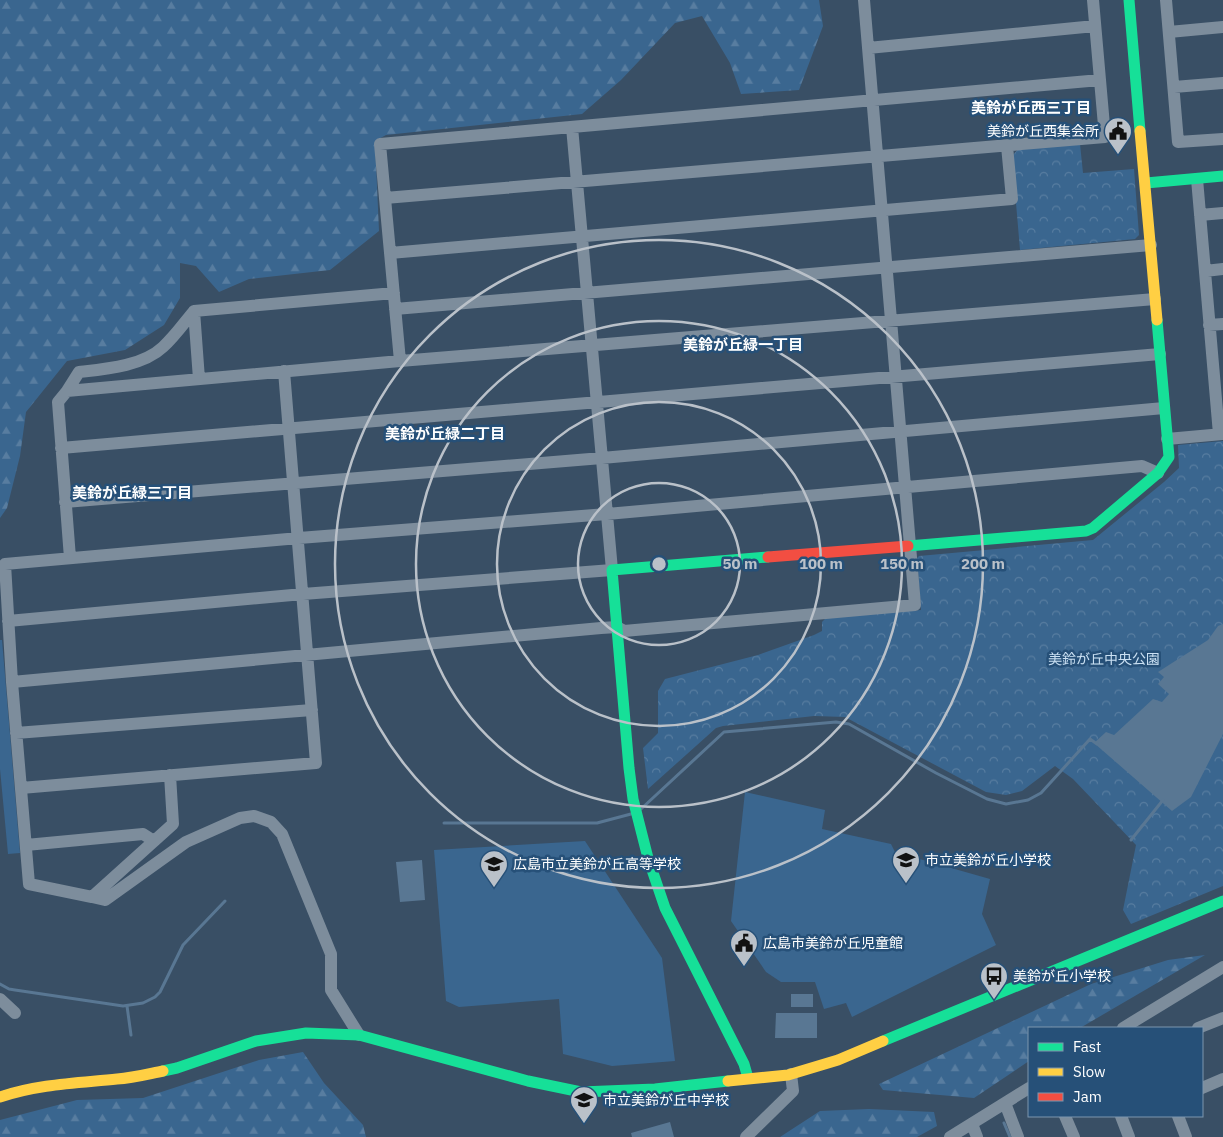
<svg xmlns="http://www.w3.org/2000/svg" width="1223" height="1137" font-family="'IBM Plex Sans','Noto Sans JP',sans-serif">
<style>
.green{fill:#3a668f}
.forest{fill:url(#forest-firs)}
.park{fill:url(#park-crowns)}
.water{fill:#597793}
.lines{fill:none;stroke-linecap:round;stroke-linejoin:round}
.stream{stroke:#597793;stroke-width:3}
.street{stroke:#7d8d9c;stroke-width:12}
.fast{stroke:#16e098;stroke-width:11}
.slow{stroke:#ffcf43;stroke-width:11}
.jam{stroke:#f24e42;stroke-width:11}
.ring{fill:none;stroke:#bac1c9;stroke-width:2.5}
.labels{text-anchor:middle;dominant-baseline:central;stroke-width:5;stroke-linejoin:round;paint-order:stroke}
.poi-label{font-size:14px;fill:#fff;stroke:#265078;text-anchor:start}
.park-label{font-size:14px;fill:#cae0f3;stroke:#265078}
.neighbourhood-label{font-size:15px;font-weight:bold;fill:#fff;stroke:#265078}
.centre{fill:#bac1c9;stroke:#265078;stroke-width:2.5}
.ring-label{font-size:15px;text-anchor:middle;font-weight:bold;fill:#bac1c9;stroke:#265078;stroke-width:5;stroke-linejoin:round;paint-order:stroke}
</style>
<defs>
<pattern id="forest-firs" width="22" height="20" patternUnits="userSpaceOnUse" patternTransform="scale(1.25)"><rect width="22" height="20" fill="#3a668f"/><path d="M5 1l3.5 6h-7zM16 11l3.5 6h-7z" fill="#587da0"/></pattern>
<pattern id="park-crowns" width="20" height="18" patternUnits="userSpaceOnUse" patternTransform="scale(1.25)"><rect width="20" height="18" fill="#3a668f"/><path d="M2 6a3 3 0 1 1 6 0M12 15a3 3 0 1 1 6 0" fill="none" stroke="#587da0"/></pattern>
</defs>
<rect width="100%" height="100%" fill="#394f65"/>
<path class="green" d="M 0,640 L 2,640 L 20,853 L 8,854 L 0,769 Z
M 745,792 L 825,810 L 822,829 L 891,844 L 895,852 L 990,879 L 982,914 L 996,945 L 852,1017 L 846,1003 L 824,1009 L 815,982 L 781,982 L 766,972 L 731,921 Z
M 585,841 L 662,958 L 675,1061 L 612,1066 L 563,1054 L 559,999 L 459,1007 L 446,1001 L 434,850 Z"/>
<path class="forest" d="M 0,0 L 819,0 L 823,26 L 799,90 L 741,94 L 730,63 L 702,16 L 675,23 L 621,80 L 582,114 L 386,135 L 375,141 L 379,231 L 330,270 L 249,279 L 219,292 L 196,266 L 180,263 L 180,298 L 164,325 L 125,350 L 67,361 L 26,412 L 20,456 L 7,508 L 0,518 Z
M 1205,955 L 1080,1028 L 1029,1028 L 1029,1061 L 974,1098 L 883,1090 L 879,1084 L 1091,984 L 1168,960 Z
M 303,1052 L 324,1083 L 363,1125 L 366,1137 L 0,1137 L 0,1120 L 77,1100 L 143,1098 L 259,1060 Z
M 869,1109 L 934,1112 L 937,1126 L 917,1137 L 780,1137 L 820,1111 Z"/>
<path class="park" d="M 1080,144 L 1083,173 L 1134,169 L 1139,235 L 1135,239 L 1020,250 L 1012,156 L 1019,148 Z
M 1223,441 L 1223,886 L 1131,924 L 1123,910 L 1136,845 L 1073,779 L 1055,766 L 1022,791 L 1006,795 L 986,792 L 845,717 L 814,716 L 723,726 L 716,728 L 706,737 L 648,789 L 643,748 L 658,733 L 658,691 L 665,679 L 758,655 L 814,635 L 822,631 L 822,622 L 826,618 L 921,610 L 917,558 L 919,556 L 1093,540 L 1164,482 L 1179,468 L 1178,445 Z"/>
<path class="water" d="M 1223,624 L 1223,734 L 1191,797 L 1172,811 L 1094,743 L 1106,732 L 1114,735 L 1153,699 L 1162,702 L 1169,694 L 1158,684 L 1164,677 L 1158,672 L 1208,640 L 1218,626 Z
M 422,860 L 425,900 L 400,902 L 396,862 Z
M 791,994 L 813,994 L 813,1007 L 791,1007 Z
M 776,1013 L 817,1013 L 817,1038 L 775,1038 Z
M 670,1122 L 674,1137 L 632,1137 L 631,1133 Z"/>
<g class="lines">
<path class="stream" d="M 641,809 L 724,732 L 836,722 L 849,724 L 936,773 L 987,799 L 1006,804 L 1028,800 L 1041,793 L 1090,739 L 1097,744
M 444,823 L 597,823 L 631,814
M 1131,840 L 1163,800
M 0,984 L 9,989 L 15,990 L 123,1006 L 143,1003 L 155,997 L 160,992 L 183,945 L 225,901
M 127,1006 L 131,1035
M 1004,1123 L 1010,1137"/>
<path class="street" d="M 1166,0 L 1178,142 L 1223,139
M 1169,32 L 1223,27
M 868,48 L 1095,26
M 1174,87 L 1223,83
M 1197,179 L 1219,434
M 385,198 L 1105,137 L 1093,0
M 1200,215 L 1223,213
M 390,253 L 1012,199 L 1007,146
M 1205,271 L 1223,269
M 395,309 L 1151,245
M 1209,325 L 1223,324
M 400,361 L 380,144 L 1100,80
M 199,379 L 194,311 L 394,293
M 67,391 L 79,372 C 106,369 143,366 163,347 C 175,336 184,323 194,311
M 1167,439 L 1223,434
M 61,448 L 1160,354
M 65,502 L 602,458 L 1164,408
M 70,558 L 58,402 L 67,391 L 400,361 L 1155,299
M 8,621 L 303,594 L 612,570 L 572,127
M 12,682 L 601,628 L 617,627 L 624,631 L 915,605 L 864,0
M 16,733 L 312,710
M 170,775 L 173,824 L 92,897 L 29,884 L 12,682 L 5,564 L 299,538 L 607,514 L 1142,466 L 1158,473
M 21,788 L 316,763 L 284,371
M 26,845 L 143,834 L 154,841
M 92,897 L 105,900 L 186,842 L 240,818 L 254,816 L 271,822 L 282,834 L 331,954 L 331,990 L 359,1035
M 0,999 L 15,1013
M 1123,1028 L 1223,967
M 1198,1028 L 1223,1018
M 1202,1088 L 1223,1079
M 1005,1103 L 1018,1137
M 1065,1116 L 1074,1137
M 1121,1116 L 1129,1137
M 1178,1116 L 1186,1137
M 972,1124 L 977,1137
M 746,1137 L 793,1091 L 791,1074
M 950,1137 L 1029,1088"/>
<path class="fast" d="M 1129,0 L 1140,131
M 1146,183 L 1223,176
M 908,546 L 1086,531 L 1093,528 L 1158,473 L 1169,457 L 1157,320
M 883,1041 L 1223,901
M 163,1071 L 177,1068 L 256,1041 L 306,1033 L 359,1035 L 528,1081 L 581,1092 L 655,1089 L 728,1081
M 748,1078 L 744,1064 L 665,908 L 648,858 L 633,799 L 629,768 L 612,570 L 768,557"/>
<path class="slow" d="M 1140,131 L 1157,320
M 728,1081 L 788,1075 L 838,1060 L 883,1041
M 0,1097 C 38,1084 78,1083 117,1079 C 133,1078 148,1074 163,1071"/>
<path class="jam" d="M 768,557 L 908,546"/>
</g>
<g class="ring">
<circle cx="659" cy="564" r="81"/>
<circle cx="659" cy="564" r="162"/>
<circle cx="659" cy="564" r="243"/>
<circle cx="659" cy="564" r="324"/>
</g>
<defs>
<g id="civic-pin" transform="scale(1.4375)"><path d="M0 17L-7.5 6A9.5 9.5 0 1 1 7.5 6Z" fill="#bac1c9" stroke="#265078"/><path d="M-.6-6.5H3V-4.5H.6V-3L4-1V1h2V6H-6V1h2V-1L-.6-3ZM-1.2 2.5V6h2.4V2.5Z" fill="#111"/></g>
<g id="school-pin" transform="scale(1.4375)"><path d="M0 17L-7.5 6A9.5 9.5 0 1 1 7.5 6Z" fill="#bac1c9" stroke="#265078"/><path d="M0-5L7-2L0 1L-7-2ZM-4 1L0 2.5L4 1V4Q0 6-4 4Z" fill="#111"/></g>
<g id="bus-pin" transform="scale(1.4375)"><path d="M0 17L-7.5 6A9.5 9.5 0 1 1 7.5 6Z" fill="#bac1c9" stroke="#265078"/><path d="M-5-6H5V4H4V6H2V4H-2V6H-4V4H-5ZM-3.5-4V0h7V-4ZM-3.5 1.2v1.5H-2V1.2ZM2 1.2v1.5H3.5V1.2Z" fill="#111"/></g>
</defs>
<g fill-rule="evenodd">
<use href="#civic-pin" x="1118" y="131"/>
<use href="#school-pin" x="906" y="860"/>
<use href="#school-pin" x="494" y="864"/>
<use href="#civic-pin" x="744" y="943"/>
<use href="#bus-pin" x="994" y="976"/>
<use href="#school-pin" x="584" y="1100"/>
</g>
<g class="labels">
<g class="poi-label">
<text x="1099" y="131" text-anchor="end">美鈴が丘西集会所</text>
<text x="925" y="860">市立美鈴が丘小学校</text>
<text x="513" y="864">広島市立美鈴が丘高等学校</text>
<text x="763" y="943">広島市美鈴が丘児童館</text>
<text x="1013" y="976">美鈴が丘小学校</text>
<text x="603" y="1100">市立美鈴が丘中学校</text>
</g>
<g class="park-label">
<text x="1104" y="659">美鈴が丘中央公園</text>
</g>
<g class="neighbourhood-label">
<text x="1031" y="107">美鈴が丘西三丁目</text>
<text x="743" y="344">美鈴が丘緑一丁目</text>
<text x="445" y="433">美鈴が丘緑二丁目</text>
<text x="132" y="492">美鈴が丘緑三丁目</text>
</g>
</g>
<circle cx="659" cy="564" r="8" class="centre"/>
<g class="ring-label">
<text x="740" y="569">50 m</text>
<text x="821" y="569">100 m</text>
<text x="902" y="569">150 m</text>
<text x="983" y="569">200 m</text>
</g>
<rect x="1028" y="1027" width="175" height="90" fill="#265078" stroke="#7d96ae"/>
<rect x="1038" y="1043" width="25" height="8" fill="#16e098" stroke="#7d96ae"/>
<text x="1073" y="1052" font-size="15" fill="#ffffff">Fast</text>
<rect x="1038" y="1068" width="25" height="8" fill="#ffcf43" stroke="#7d96ae"/>
<text x="1073" y="1077" font-size="15" fill="#ffffff">Slow</text>
<rect x="1038" y="1093" width="25" height="8" fill="#f24e42" stroke="#7d96ae"/>
<text x="1073" y="1102" font-size="15" fill="#ffffff">Jam</text>
</svg>
